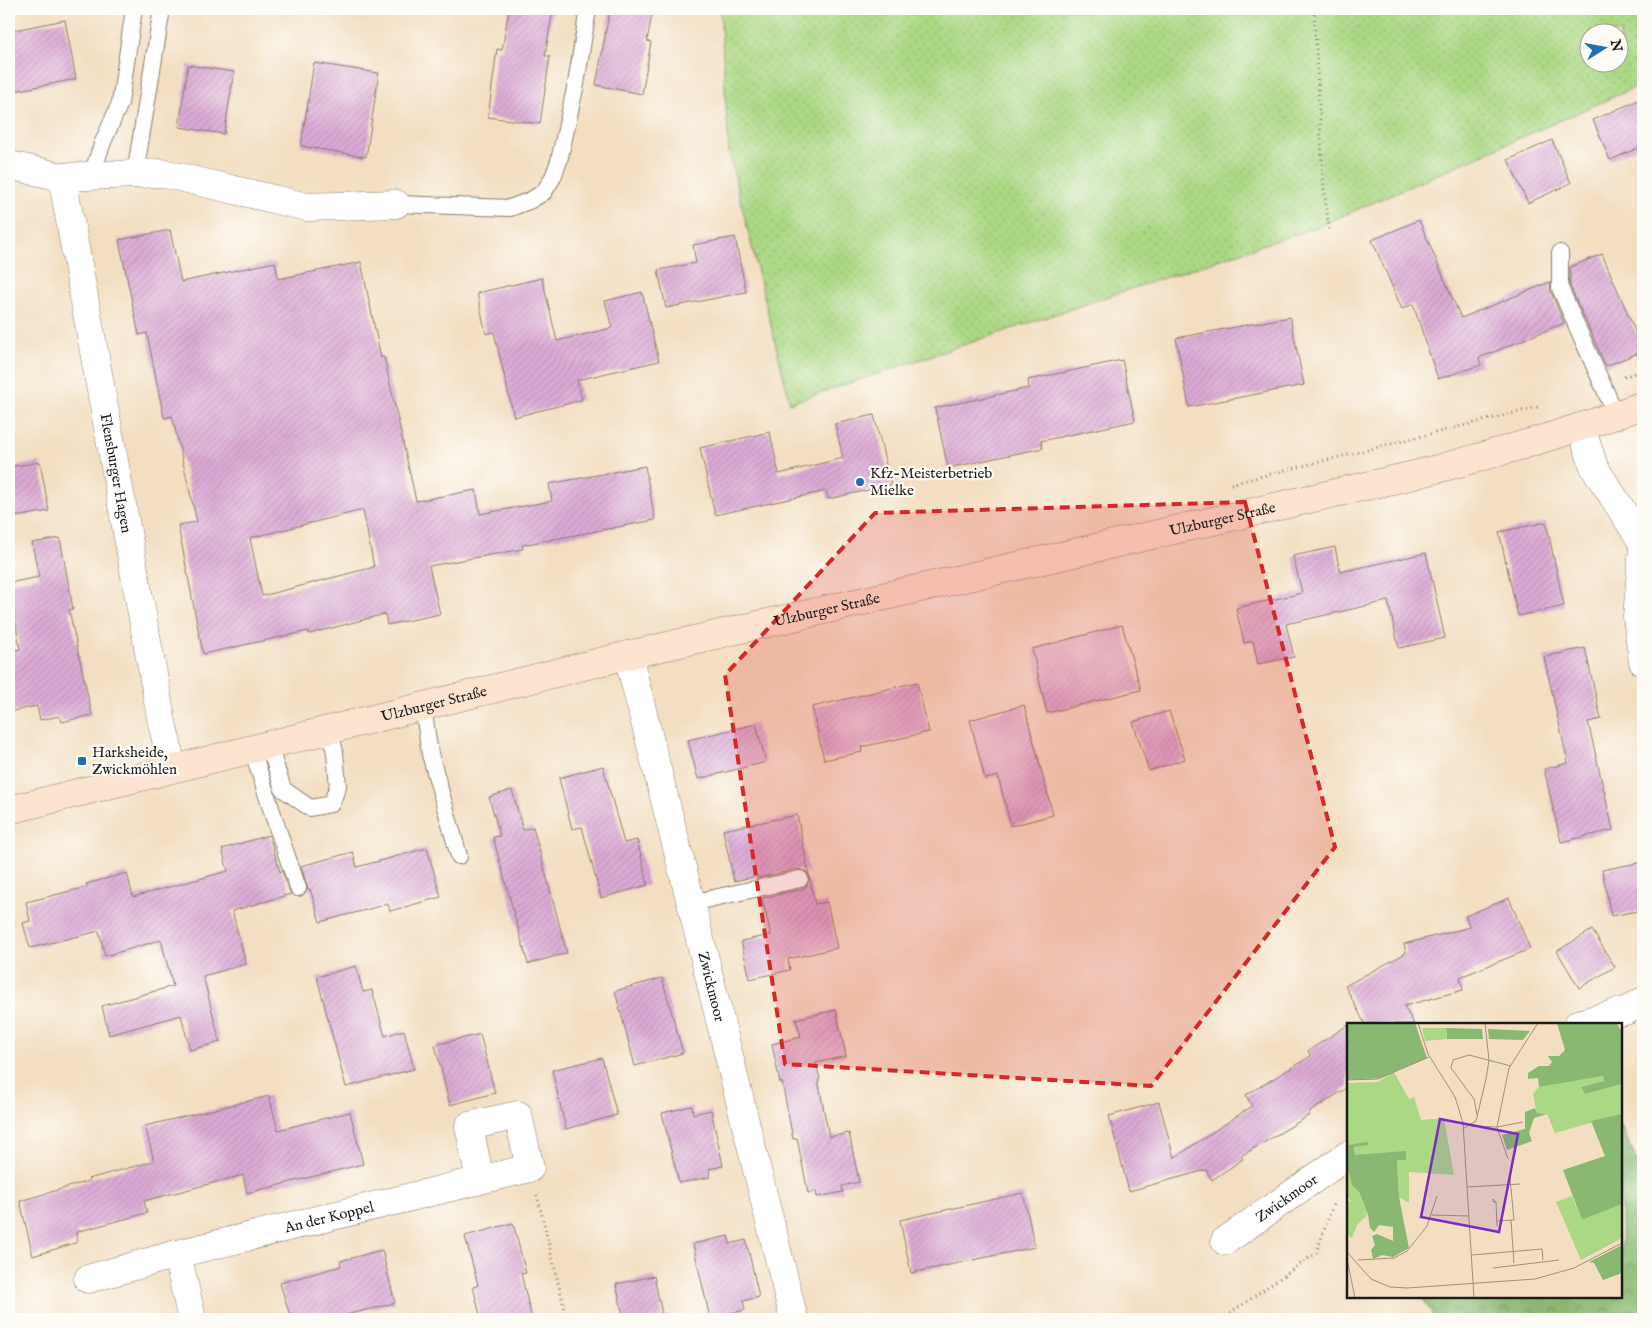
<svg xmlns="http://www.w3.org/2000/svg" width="1652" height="1328" font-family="'IM FELL English',serif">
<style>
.grass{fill:url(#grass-dots);stroke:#647a50;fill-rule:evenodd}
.forest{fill:url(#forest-crowns);stroke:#526a47}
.building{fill:url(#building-hatch);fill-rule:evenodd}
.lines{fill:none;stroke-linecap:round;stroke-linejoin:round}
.lane-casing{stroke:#887d6e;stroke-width:18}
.street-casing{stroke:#887d6e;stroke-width:29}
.secondary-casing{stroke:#887d6e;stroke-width:29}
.path{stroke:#887d6e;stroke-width:3;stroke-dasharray:1 4;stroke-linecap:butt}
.lane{stroke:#fff;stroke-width:16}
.street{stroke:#fff;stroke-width:28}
.secondary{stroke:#fde4d1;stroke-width:28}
.marked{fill:#d62828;fill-opacity:0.2;stroke:#d62828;stroke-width:4;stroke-dasharray:10 6;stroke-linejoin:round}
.poi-dot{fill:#1f6fb2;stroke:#fdfcf7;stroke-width:2}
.labels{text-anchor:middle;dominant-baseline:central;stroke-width:4.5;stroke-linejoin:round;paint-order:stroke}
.street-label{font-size:15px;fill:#1c1c1c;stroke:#fdfcf7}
.poi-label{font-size:15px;fill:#1c1c1c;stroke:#fdfcf7;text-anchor:start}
.inset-road{fill:none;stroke:#9d907f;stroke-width:1}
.view{fill:#7b2cbf;fill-opacity:0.15;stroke:#7b2cbf;stroke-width:2.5}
.inset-edge{fill:none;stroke:#1c1c1c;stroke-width:2.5}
</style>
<defs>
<pattern id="grass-dots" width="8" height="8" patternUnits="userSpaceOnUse" patternTransform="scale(1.25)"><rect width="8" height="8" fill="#abd884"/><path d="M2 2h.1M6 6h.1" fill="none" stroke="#93b971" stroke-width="1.8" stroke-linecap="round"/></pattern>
<pattern id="forest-crowns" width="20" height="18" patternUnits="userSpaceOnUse" patternTransform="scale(1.25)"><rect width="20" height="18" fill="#88b872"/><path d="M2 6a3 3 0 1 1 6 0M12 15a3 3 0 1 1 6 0" fill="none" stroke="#6e955d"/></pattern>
<pattern id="building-hatch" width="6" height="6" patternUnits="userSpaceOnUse" patternTransform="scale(1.25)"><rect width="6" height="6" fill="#dcaad5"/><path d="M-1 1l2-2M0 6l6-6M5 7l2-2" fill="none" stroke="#bc92b6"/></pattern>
</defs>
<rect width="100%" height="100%" fill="#fdfcf7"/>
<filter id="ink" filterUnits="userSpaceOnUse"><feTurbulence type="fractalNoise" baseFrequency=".02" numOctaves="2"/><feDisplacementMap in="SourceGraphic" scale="10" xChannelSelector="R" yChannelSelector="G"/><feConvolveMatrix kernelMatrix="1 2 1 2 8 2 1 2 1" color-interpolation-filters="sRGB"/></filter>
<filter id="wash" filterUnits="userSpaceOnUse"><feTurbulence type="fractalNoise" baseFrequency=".0096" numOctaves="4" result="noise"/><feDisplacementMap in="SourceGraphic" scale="20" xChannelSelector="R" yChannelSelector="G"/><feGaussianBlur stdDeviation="1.12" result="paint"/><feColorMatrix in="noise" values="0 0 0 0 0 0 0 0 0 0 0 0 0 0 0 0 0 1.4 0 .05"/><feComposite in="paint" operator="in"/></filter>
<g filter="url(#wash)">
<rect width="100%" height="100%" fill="#f3dec1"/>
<path class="grass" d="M 720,9 L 1643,9 L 1643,84 L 1322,225 L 790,403 L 729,153 ZM 1590,32 L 1620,32 L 1620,62 L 1590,62 Z"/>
<path class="forest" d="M 1621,1126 L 1643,1174 L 1643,1319 L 1435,1319 L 1422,1297 L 1621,1297 Z"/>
<g id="blocks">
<path class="building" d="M 509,9 L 553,9 L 545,56 L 550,56 L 540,124 L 488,117 L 497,49 L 502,50 Z
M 610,9 L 653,9 L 647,41 L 651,42 L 642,94 L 596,85 Z
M 65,20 L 76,79 L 9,92 L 9,31 Z
M 314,63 L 379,73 L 366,157 L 301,146 Z
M 188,65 L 234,72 L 224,134 L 179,127 Z
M 1643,98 L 1643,146 L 1610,160 L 1593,120 Z
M 1552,140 L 1571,183 L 1528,203 L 1508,160 Z
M 1419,220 L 1461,318 L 1550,282 L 1551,292 L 1564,323 L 1479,358 L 1481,365 L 1438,379 L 1413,304 L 1402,309 L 1372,240 Z
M 170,230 L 181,282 L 275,262 L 278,279 L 361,262 L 381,358 L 384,357 L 416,501 L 476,490 L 480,514 L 552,501 L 549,484 L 645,466 L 655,520 L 522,545 L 523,549 L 429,566 L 440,614 L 387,625 L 385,614 L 309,634 L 308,631 L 203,654 L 178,525 L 197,522 L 172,416 L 164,418 L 147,333 L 139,335 L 119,240 ZM 363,510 L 374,567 L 262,596 L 250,538 Z
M 735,237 L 746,292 L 666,308 L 658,270 L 696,263 L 693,245 Z
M 1602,254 L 1643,349 L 1643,351 L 1606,366 L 1570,286 L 1570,267 Z
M 542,278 L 557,341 L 612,328 L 605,301 L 642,292 L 659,361 L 577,380 L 582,400 L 514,417 L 494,332 L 486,334 L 477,293 Z
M 1290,317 L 1304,385 L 1189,407 L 1176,338 Z
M 1122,360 L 1135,421 L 1041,441 L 1043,448 L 948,468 L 935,408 L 1029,388 L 1028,380 Z
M 874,415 L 891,485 L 828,499 L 826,491 L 715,515 L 700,448 L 770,432 L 779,474 L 843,458 L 835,424 Z
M 40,462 L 49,511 L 9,518 L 9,467 Z
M 1546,522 L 1564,606 L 1518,616 L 1499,532 Z
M 60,538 L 73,609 L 69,610 L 92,715 L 62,722 L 60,716 L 40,720 L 37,706 L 9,712 L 9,652 L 20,649 L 9,583 L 39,577 L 32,543 Z
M 1335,547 L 1340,572 L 1426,553 L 1445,638 L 1399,648 L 1388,601 L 1286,624 L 1294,657 L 1258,664 L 1253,641 L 1244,643 L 1236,608 L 1302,593 L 1293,556 Z
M 1122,625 L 1141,690 L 1047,713 L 1032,649 Z
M 1585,648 L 1601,719 L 1588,722 L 1613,830 L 1561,842 L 1544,769 L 1568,763 L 1544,657 Z
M 917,682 L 929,732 L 861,747 L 862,752 L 824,760 L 812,707 Z
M 1024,705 L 1053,815 L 1011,826 L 998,776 L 985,779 L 970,720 Z
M 1169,711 L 1185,759 L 1149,771 L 1133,722 Z
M 756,724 L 766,762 L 698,779 L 688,740 Z
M 603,766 L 624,843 L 637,840 L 648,885 L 601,898 L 582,827 L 572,829 L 559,778 Z
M 512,790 L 523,830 L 533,827 L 567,953 L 528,964 L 493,837 L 500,836 L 489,797 Z
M 797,815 L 815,904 L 827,902 L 837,948 L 788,959 L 790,970 L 750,979 L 741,941 L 771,935 L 762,898 L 803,889 L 807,886 L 810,877 L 807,872 L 798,869 L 758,878 L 758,876 L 734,881 L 723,830 Z
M 269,835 L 280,872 L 282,871 L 291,894 L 232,911 L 246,964 L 203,976 L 220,1042 L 190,1050 L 181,1015 L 109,1035 L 102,1006 L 173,986 L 161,940 L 105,956 L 99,931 L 30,948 L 23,923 L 30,921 L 26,902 L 87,887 L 86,884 L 127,873 L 133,897 L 228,871 L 222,849 Z
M 427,848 L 441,897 L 390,911 L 388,904 L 320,922 L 310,889 L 308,890 L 301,866 L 353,852 L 357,867 Z
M 1643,862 L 1643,910 L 1611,916 L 1602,870 Z
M 1509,898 L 1530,949 L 1460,977 L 1463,990 L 1404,1006 L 1414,1024 L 1365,1024 L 1345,986 L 1406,953 L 1404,944 L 1470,927 L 1465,916 Z
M 1592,930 L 1615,967 L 1579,988 L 1557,951 Z
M 356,966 L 363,992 L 372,990 L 385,1036 L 404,1030 L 414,1069 L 346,1087 L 317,977 Z
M 662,978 L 683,1053 L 635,1066 L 615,991 Z
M 836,1010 L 846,1056 L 816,1063 L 820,1079 L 818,1080 L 829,1137 L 849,1133 L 859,1182 L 842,1186 L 843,1192 L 817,1197 L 816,1191 L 808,1193 L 797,1138 L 793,1139 L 782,1082 L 780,1083 L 772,1044 L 801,1037 L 796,1019 Z
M 1348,1025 L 1348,1087 L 1308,1113 L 1310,1115 L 1241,1156 L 1243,1159 L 1212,1180 L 1206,1170 L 1129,1191 L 1109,1116 L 1159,1102 L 1174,1158 L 1252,1106 L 1246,1095 L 1311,1056 L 1308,1051 Z
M 480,1034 L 495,1093 L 450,1105 L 435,1045 Z
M 602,1058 L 617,1115 L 566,1129 L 552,1070 Z
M 269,1096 L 278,1130 L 350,1112 L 363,1164 L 247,1193 L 243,1175 L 144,1201 L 147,1213 L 76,1232 L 78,1242 L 33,1256 L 20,1201 L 89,1181 L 88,1179 L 154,1161 L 145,1126 Z
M 692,1106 L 693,1114 L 711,1110 L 723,1166 L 709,1169 L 710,1177 L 679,1183 L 662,1113 Z
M 1023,1193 L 1035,1247 L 911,1273 L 900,1220 Z
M 513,1223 L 526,1273 L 521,1274 L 532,1319 L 481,1319 L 473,1287 L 478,1285 L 465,1236 Z
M 728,1236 L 730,1244 L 746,1240 L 759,1297 L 743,1301 L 745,1310 L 710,1318 L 693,1244 Z
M 382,1250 L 395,1303 L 329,1319 L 291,1319 L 280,1283 L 341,1266 L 340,1261 Z
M 654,1276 L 663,1319 L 624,1319 L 616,1284 Z"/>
</g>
</g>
<g filter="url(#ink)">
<use href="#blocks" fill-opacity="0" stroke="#887d6e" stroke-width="1"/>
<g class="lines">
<g class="lane-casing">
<path id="lane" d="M 135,174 L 162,9
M 91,176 L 103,142 L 120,103 L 134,9
M 396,204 L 510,208 L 531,200 L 544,192 L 553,177 L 559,161 L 576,84 L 588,9
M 1560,253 L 1560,288 L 1616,415
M 423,706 L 430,754 L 459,856
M 269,745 L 283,789 L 310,808 L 331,804 L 338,786 L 335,753 L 330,729
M 252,749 L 278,830 L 298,888
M 691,903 L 800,879"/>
</g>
<g class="street-casing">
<g id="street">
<path d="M 9,165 L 62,177 L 162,173 L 307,207 L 396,204"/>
<path id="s1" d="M 62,177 L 162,723 L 168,748 L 171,769"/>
<path d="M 1581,427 L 1594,467 L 1643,543"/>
<path d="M 1643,548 L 1637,617 L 1643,662"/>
<path id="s2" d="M 628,655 L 691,903 L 794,1319"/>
<path d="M 1578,1024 L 1628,1010 L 1643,1001"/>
<path id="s3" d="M 1225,1241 L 1348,1155"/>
<path d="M 177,1254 L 192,1319"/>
<path id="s4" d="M 88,1279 L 177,1254 L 530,1168 L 518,1115 L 469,1126 L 480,1180"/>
</g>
</g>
<g class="secondary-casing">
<g id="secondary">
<path id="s5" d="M 9,810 L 628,655 L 1414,475 C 1491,455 1569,433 1643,405"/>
</g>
</g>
<path class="path" d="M 1314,9 L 1323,178 L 1329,230
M 1624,377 L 1643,370
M 1231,484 L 1538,407
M 537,1195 L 567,1319
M 1222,1319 L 1316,1253 L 1334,1202"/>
<use href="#lane" class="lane"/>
<use href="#street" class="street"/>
<use href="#secondary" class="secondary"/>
</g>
</g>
<path class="marked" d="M 1245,502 L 1335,847 L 1151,1086 L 785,1064 L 725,675 L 875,513 Z"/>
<g class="poi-dot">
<circle cx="860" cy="482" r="5"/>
<rect x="77" y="756" width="10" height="10" rx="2.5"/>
</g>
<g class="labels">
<g class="street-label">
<text stroke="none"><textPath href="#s1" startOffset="301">Flensburger Hagen</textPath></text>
<text stroke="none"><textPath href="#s5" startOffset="1248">Ulzburger Straße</textPath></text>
<text stroke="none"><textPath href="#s5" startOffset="842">Ulzburger Straße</textPath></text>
<text stroke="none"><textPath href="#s5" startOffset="438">Ulzburger Straße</textPath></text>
<text stroke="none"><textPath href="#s2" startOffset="342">Zwickmoor</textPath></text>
<text stroke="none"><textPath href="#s3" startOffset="75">Zwickmoor</textPath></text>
<text stroke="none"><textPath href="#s4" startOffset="249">An der Koppel</textPath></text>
</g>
<g class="poi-label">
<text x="870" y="473">Kfz-Meisterbetrieb<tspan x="870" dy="17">Mielke</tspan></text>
<text x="92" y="752">Harksheide,<tspan x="92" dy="17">Zwickmöhlen</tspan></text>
</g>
</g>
<g transform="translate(1347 1023)">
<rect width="275" height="275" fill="#f3dec1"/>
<path d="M 47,49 L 62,76 L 67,74 L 74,97 L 97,95 L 107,152 L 62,149 L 62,180 L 52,174 L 50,137 L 8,132 L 7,124 L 20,122 L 21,120 L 0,122 L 0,60 L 31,59 ZM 256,53 L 257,58 L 234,64 L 238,71 L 275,61 L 275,91 L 208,110 L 200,91 L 190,90 L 186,71 L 192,64 ZM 0,142 L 21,191 L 10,202 L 5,215 L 1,212 L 0,204 L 0,178 L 4,178 L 0,173 ZM 225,173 L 235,197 L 275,181 L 275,215 L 234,237 L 209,179 Z" fill="#abd884"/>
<path d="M 0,0 L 68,0 L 80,35 L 33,55 L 0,57 ZM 210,0 L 270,0 L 275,10 L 275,61 L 238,71 L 234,64 L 257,58 L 256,53 L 192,64 L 191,55 L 181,56 L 181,50 L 192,43 L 202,43 L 205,39 L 201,33 L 212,33 L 218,27 ZM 99,5 L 135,6 L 136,16 L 100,16 ZM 141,6 L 183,8 L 176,17 L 142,16 ZM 188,85 L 190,90 L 200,91 L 187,95 L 182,110 L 185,118 L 160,127 L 155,112 L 178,106 L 178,89 ZM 275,91 L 275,181 L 235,197 L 216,147 L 258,133 L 244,98 ZM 21,119 L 21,122 L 7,124 L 8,132 L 59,128 L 59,137 L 50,137 L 52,174 L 62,225 L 46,234 L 35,232 L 26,236 L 24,227 L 28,222 L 25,213 L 30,211 L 46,218 L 46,204 L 32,202 L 27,209 L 23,205 L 21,191 L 12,169 L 5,162 L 0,142 L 0,122 ZM 275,222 L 275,250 L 256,257 L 247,240 L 242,239 Z" fill="#88b872"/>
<path d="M 75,5 L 99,5 L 100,16 L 78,18 Z" fill="#abd884"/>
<path class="inset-road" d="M 71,0 L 81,31 L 108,74 L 116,100 L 127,275M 0,57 L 31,56 L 82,34M 130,92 L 127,76 L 104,45 L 106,37 L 122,32 L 164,43M 176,99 L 150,104 L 162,45 L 191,0M 125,103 L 150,104 L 161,136M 117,105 L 129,98 L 139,56 L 142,37 L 138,0M 120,164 L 173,161M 149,179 L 146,176 L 146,179 L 149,179 L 150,203M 85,192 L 121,193M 164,197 L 167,240M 150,198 L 167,197 L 163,155M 0,229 L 24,256 L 43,264 L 60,265 L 188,256 L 227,245 L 275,220M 125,232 L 195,226 L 196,237M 0,236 L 8,275M 11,237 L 47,235 L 60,228 L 80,203 L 90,173M 146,245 L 212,237"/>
<path class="view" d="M 93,96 L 171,111 L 152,209 L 74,194 Z"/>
<rect width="275" height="275" class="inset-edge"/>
</g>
<rect width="1652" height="1328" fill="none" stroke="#fdfcf7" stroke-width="30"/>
<g transform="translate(1604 48) rotate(79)"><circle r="24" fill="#fdfcf7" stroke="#a3a29f"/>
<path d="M0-4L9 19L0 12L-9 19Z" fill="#1f6fb2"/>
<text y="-8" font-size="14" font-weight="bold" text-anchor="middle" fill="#1c1c1c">N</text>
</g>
</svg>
